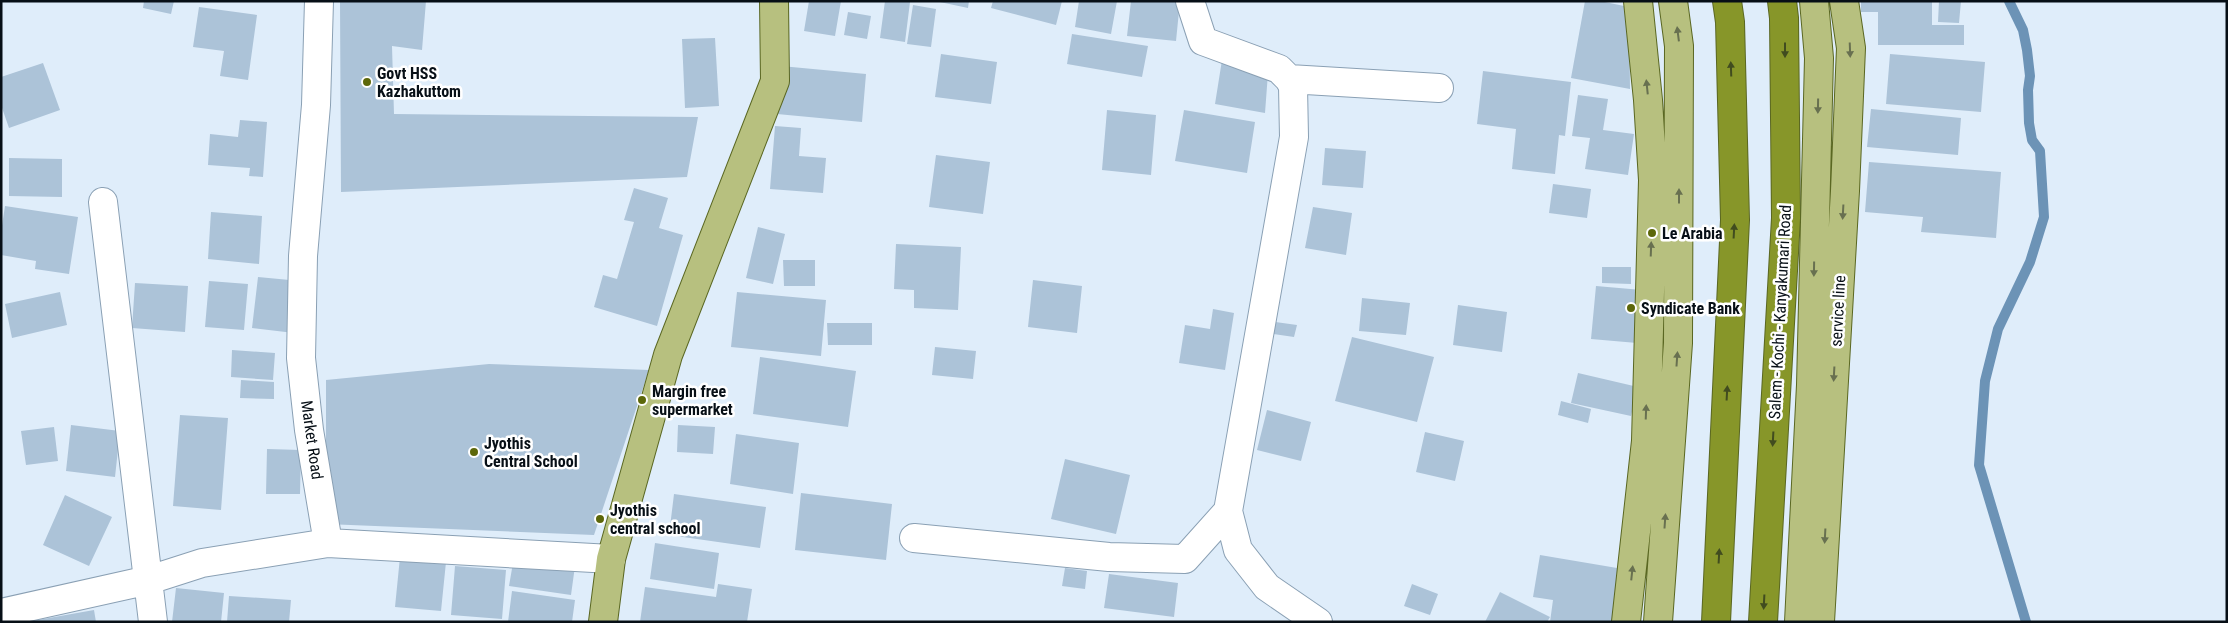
<svg xmlns="http://www.w3.org/2000/svg" width="2228" height="623" font-family="'Roboto Condensed',sans-serif">
<style>
.lines{fill:none;stroke-linecap:round;stroke-linejoin:round}
.stream{stroke:#6c93b6;stroke-width:10}
.building{fill:#acc3d8}
.minor-casing{stroke:#8aa0b4;stroke-width:30}
.major-casing{stroke:#5a6722;stroke-width:30}
.highway-casing{stroke:#5a6722;stroke-width:30}
.minor{stroke:#fff;stroke-width:28}
.major{stroke:#b7c07f;stroke-width:28}
.highway{stroke:#879629;stroke-width:28}
.oneway{fill:#687050}
.oneway2{fill:#414c1f}
.poi-dot{fill:#5c670a;stroke:#fff;stroke-width:2}
.labels{text-anchor:middle;dominant-baseline:central;stroke-width:5;stroke-linejoin:round;paint-order:stroke}
.poi-label{font-size:16px;font-weight:bold;fill:#070f16;stroke:#fff;text-anchor:start}
.street-label{font-size:16px;fill:#070f16;stroke:#fff}
</style>
<rect width="100%" height="100%" fill="#dfedfa"/>
<g class="lines">
<path class="stream" d="M 2009,1 L 2023,30 L 2027,50 L 2030,76 L 2028,90 L 2029,123 L 2032,140 L 2040,151 L 2044,217 L 2030,262 L 1998,329 L 1985,381 L 1979,465 L 2026,622"/>
</g>
<path class="building" d="M 144,1 L 174,1 L 171,14 L 143,8 Z
M 340,1 L 426,1 L 422,50 L 392,46 L 394,114 L 698,117 L 687,177 L 341,192 Z
M 809,1 L 841,1 L 835,36 L 804,31 Z
M 885,1 L 910,2 L 905,42 L 880,38 Z
M 935,1 L 969,1 L 968,8 Z
M 993,1 L 1062,1 L 1056,25 L 991,8 Z
M 1079,1 L 1117,1 L 1111,34 L 1075,27 Z
M 1131,1 L 1180,1 L 1176,41 L 1127,36 Z
M 1585,1 L 1600,1 L 1629,7 L 1630,89 L 1571,78 Z
M 1861,1 L 1932,1 L 1932,25 L 1964,25 L 1964,45 L 1878,45 L 1878,12 L 1861,12 Z
M 1939,1 L 1961,1 L 1959,23 L 1938,22 Z
M 913,5 L 936,9 L 931,47 L 907,44 Z
M 199,7 L 257,15 L 248,80 L 220,76 L 224,51 L 193,47 Z
M 848,12 L 871,16 L 867,39 L 844,35 Z
M 1072,34 L 1148,46 L 1142,77 L 1067,64 Z
M 715,38 L 719,106 L 685,108 L 682,39 Z
M 941,54 L 997,62 L 991,104 L 935,97 Z
M 1890,54 L 1985,62 L 1981,112 L 1886,104 Z
M 1222,60 L 1268,73 L 1265,113 L 1215,104 Z
M 43,63 L 60,110 L 9,128 L 1,105 L 1,77 Z
M 781,66 L 866,74 L 862,122 L 777,114 Z
M 1483,71 L 1571,82 L 1565,136 L 1559,135 L 1555,174 L 1512,169 L 1516,129 L 1477,124 Z
M 1578,95 L 1608,99 L 1603,130 L 1634,134 L 1628,175 L 1585,169 L 1590,138 L 1572,136 Z
M 1871,109 L 1961,118 L 1958,155 L 1867,147 Z
M 1107,110 L 1156,115 L 1151,175 L 1102,170 Z
M 1184,110 L 1255,122 L 1247,173 L 1175,161 Z
M 240,120 L 267,122 L 263,177 L 249,176 L 250,168 L 208,165 L 210,134 L 238,137 Z
M 775,126 L 801,128 L 799,156 L 826,158 L 823,193 L 770,189 Z
M 1325,148 L 1366,151 L 1363,188 L 1322,185 Z
M 936,155 L 990,162 L 983,214 L 929,207 Z
M 9,158 L 62,159 L 62,197 L 9,196 Z
M 1869,162 L 2001,172 L 1996,238 L 1921,232 L 1923,217 L 1865,212 Z
M 1553,184 L 1591,189 L 1587,218 L 1549,213 Z
M 634,188 L 668,198 L 659,228 L 683,235 L 657,326 L 594,307 L 603,275 L 617,279 L 634,222 L 624,220 Z
M 5,206 L 78,217 L 69,274 L 35,269 L 36,261 L 1,255 L 1,232 Z
M 1313,207 L 1352,213 L 1346,255 L 1305,248 Z
M 211,212 L 262,216 L 259,264 L 208,259 Z
M 758,227 L 785,234 L 773,284 L 746,278 Z
M 896,244 L 961,247 L 958,310 L 914,308 L 914,290 L 894,289 Z
M 783,260 L 815,260 L 815,286 L 784,286 Z
M 1602,267 L 1631,267 L 1631,284 L 1602,283 Z
M 258,277 L 300,281 L 294,333 L 252,328 Z
M 1033,280 L 1082,286 L 1077,333 L 1028,327 Z
M 209,281 L 248,284 L 244,330 L 205,327 Z
M 135,283 L 188,286 L 185,332 L 132,328 Z
M 1596,286 L 1642,290 L 1637,343 L 1591,339 Z
M 60,292 L 67,325 L 12,338 L 5,304 Z
M 737,292 L 826,300 L 821,356 L 731,347 Z
M 1362,298 L 1410,303 L 1406,335 L 1359,331 Z
M 1458,305 L 1507,312 L 1502,352 L 1453,345 Z
M 1213,309 L 1234,313 L 1225,370 L 1179,363 L 1185,325 L 1210,329 Z
M 1268,321 L 1297,325 L 1294,337 L 1266,333 Z
M 827,323 L 872,323 L 872,345 L 828,345 Z
M 1352,337 L 1434,357 L 1417,422 L 1335,401 Z
M 935,347 L 976,351 L 973,379 L 932,375 Z
M 232,350 L 275,353 L 273,380 L 231,377 Z
M 760,357 L 856,371 L 848,427 L 753,414 Z
M 489,364 L 649,370 L 594,535 L 326,524 L 326,380 Z
M 1578,373 L 1638,387 L 1631,416 L 1571,403 Z
M 241,380 L 274,382 L 274,399 L 240,398 Z
M 1561,401 L 1591,409 L 1588,423 L 1558,415 Z
M 1267,410 L 1311,422 L 1301,461 L 1257,450 Z
M 180,415 L 228,418 L 221,510 L 173,506 Z
M 71,425 L 120,431 L 115,477 L 66,471 Z
M 678,425 L 715,427 L 713,454 L 677,452 Z
M 54,427 L 58,461 L 26,465 L 21,431 Z
M 1425,432 L 1464,441 L 1455,481 L 1416,472 Z
M 736,434 L 799,443 L 793,494 L 730,484 Z
M 267,449 L 301,450 L 300,494 L 266,494 Z
M 1065,459 L 1130,475 L 1116,534 L 1051,519 Z
M 801,493 L 892,504 L 886,560 L 795,550 Z
M 674,494 L 766,507 L 760,548 L 669,535 Z
M 65,495 L 112,517 L 89,566 L 43,545 Z
M 655,543 L 719,553 L 714,589 L 650,579 Z
M 1540,555 L 1623,569 L 1614,622 L 1550,622 L 1553,600 L 1533,597 Z
M 400,557 L 446,562 L 441,611 L 395,607 Z
M 514,557 L 575,566 L 571,595 L 509,586 Z
M 455,566 L 506,570 L 502,619 L 451,615 Z
M 1065,568 L 1087,571 L 1085,589 L 1062,586 Z
M 1109,574 L 1178,583 L 1174,617 L 1104,608 Z
M 718,584 L 752,589 L 747,622 L 640,622 L 645,587 L 716,597 Z
M 1412,584 L 1438,594 L 1430,615 L 1404,606 Z
M 176,588 L 224,593 L 221,622 L 172,622 Z
M 512,591 L 575,600 L 572,622 L 508,622 Z
M 1500,592 L 1550,617 L 1547,622 L 1485,622 Z
M 229,596 L 291,600 L 289,622 L 227,622 Z
M 94,610 L 96,622 L 32,622 L 32,621 Z"/>
<g class="lines">
<g class="minor-casing">
<path id="minor" d="M 319,1 L 316,105 L 303,256 L 301,358 L 309,430 L 328,543
M 1190,1 L 1203,41 L 1279,69 L 1289,79 L 1293,86 L 1294,137 L 1228,511 L 1238,550 L 1267,587 L 1318,622
M 1289,79 L 1439,88
M 103,202 L 153,622
M 914,538 L 1109,557 L 1185,559 L 1228,511
M 1,613 L 149,580 L 202,563 L 328,543 L 611,559"/>
</g>
<g class="major-casing">
<path id="major" d="M 603,622 L 611,559 L 668,355 L 775,81 L 774,1
M 1626,622 L 1646,441 L 1653,180 L 1648,100 L 1638,1
M 1658,622 L 1678,343 L 1679,46 L 1673,1
M 1799,622 L 1811,385 L 1819,58 L 1814,1
M 1820,622 L 1845,191 L 1851,48 L 1844,1"/>
</g>
<g class="highway-casing">
<path id="highway" d="M 1716,622 L 1735,220 L 1730,22 L 1727,1
M 1763,622 L 1786,218 L 1784,18 L 1782,1"/>
</g>
<use href="#minor" class="minor"/>
<use href="#major" class="major"/>
<use href="#highway" class="highway"/>
</g>
<defs><path id="oneway-solid" d="M-6-.8H1V-3.2L6.5 0L1 3.2V.8H-6Z" transform="scale(1.25)"/></defs>
<g class="oneway">
<use href="#oneway-solid" transform="translate(1678 34) rotate(-97)"/>
<use href="#oneway-solid" transform="translate(1850 50) rotate(88)"/>
<use href="#oneway-solid" transform="translate(1647 87) rotate(-96)"/>
<use href="#oneway-solid" transform="translate(1818 106) rotate(91)"/>
<use href="#oneway-solid" transform="translate(1679 196) rotate(-90)"/>
<use href="#oneway-solid" transform="translate(1843 212) rotate(93)"/>
<use href="#oneway-solid" transform="translate(1651 249) rotate(-88)"/>
<use href="#oneway-solid" transform="translate(1814 269) rotate(91)"/>
<use href="#oneway-solid" transform="translate(1677 359) rotate(-86)"/>
<use href="#oneway-solid" transform="translate(1834 374) rotate(93)"/>
<use href="#oneway-solid" transform="translate(1646 412) rotate(-88)"/>
<use href="#oneway-solid" transform="translate(1665 521) rotate(-86)"/>
<use href="#oneway-solid" transform="translate(1825 536) rotate(93)"/>
<use href="#oneway-solid" transform="translate(1632 573) rotate(-84)"/>
</g>
<g class="oneway2">
<use href="#oneway-solid" transform="translate(1785 50) rotate(90)"/>
<use href="#oneway-solid" transform="translate(1731 69) rotate(-92)"/>
<use href="#oneway-solid" transform="translate(1734 231) rotate(-87)"/>
<use href="#oneway-solid" transform="translate(1727 393) rotate(-87)"/>
<use href="#oneway-solid" transform="translate(1773 439) rotate(93)"/>
<use href="#oneway-solid" transform="translate(1719 556) rotate(-87)"/>
<use href="#oneway-solid" transform="translate(1764 602) rotate(93)"/>
</g>
<g class="poi-dot">
<circle cx="367" cy="82" r="5"/>
<circle cx="1652" cy="233" r="5"/>
<circle cx="1631" cy="308" r="5"/>
<circle cx="642" cy="400" r="5"/>
<circle cx="474" cy="452" r="5"/>
<circle cx="600" cy="519" r="5"/>
</g>
<g class="labels">
<g class="poi-label">
<text x="377" y="73">Govt HSS<tspan x="377" dy="18">Kazhakuttom</tspan></text>
<text x="1662" y="233">Le Arabia</text>
<text x="1641" y="308">Syndicate Bank</text>
<text x="652" y="391">Margin free<tspan x="652" dy="18">supermarket</tspan></text>
<text x="484" y="443">Jyothis<tspan x="484" dy="18">Central School</tspan></text>
<text x="610" y="510">Jyothis<tspan x="610" dy="18">central school</tspan></text>
</g>
<g class="street-label">
<text transform="translate(1838 311) rotate(-87)">service line</text>
<text transform="translate(1780 312) rotate(-87)">Salem - Kochi - Kanyakumari Road</text>
<text transform="translate(312 440) rotate(82)">Market Road</text>
</g>
</g>
<rect width="2228" height="623" fill="none" stroke="#070f16" stroke-width="5"/>
</svg>
